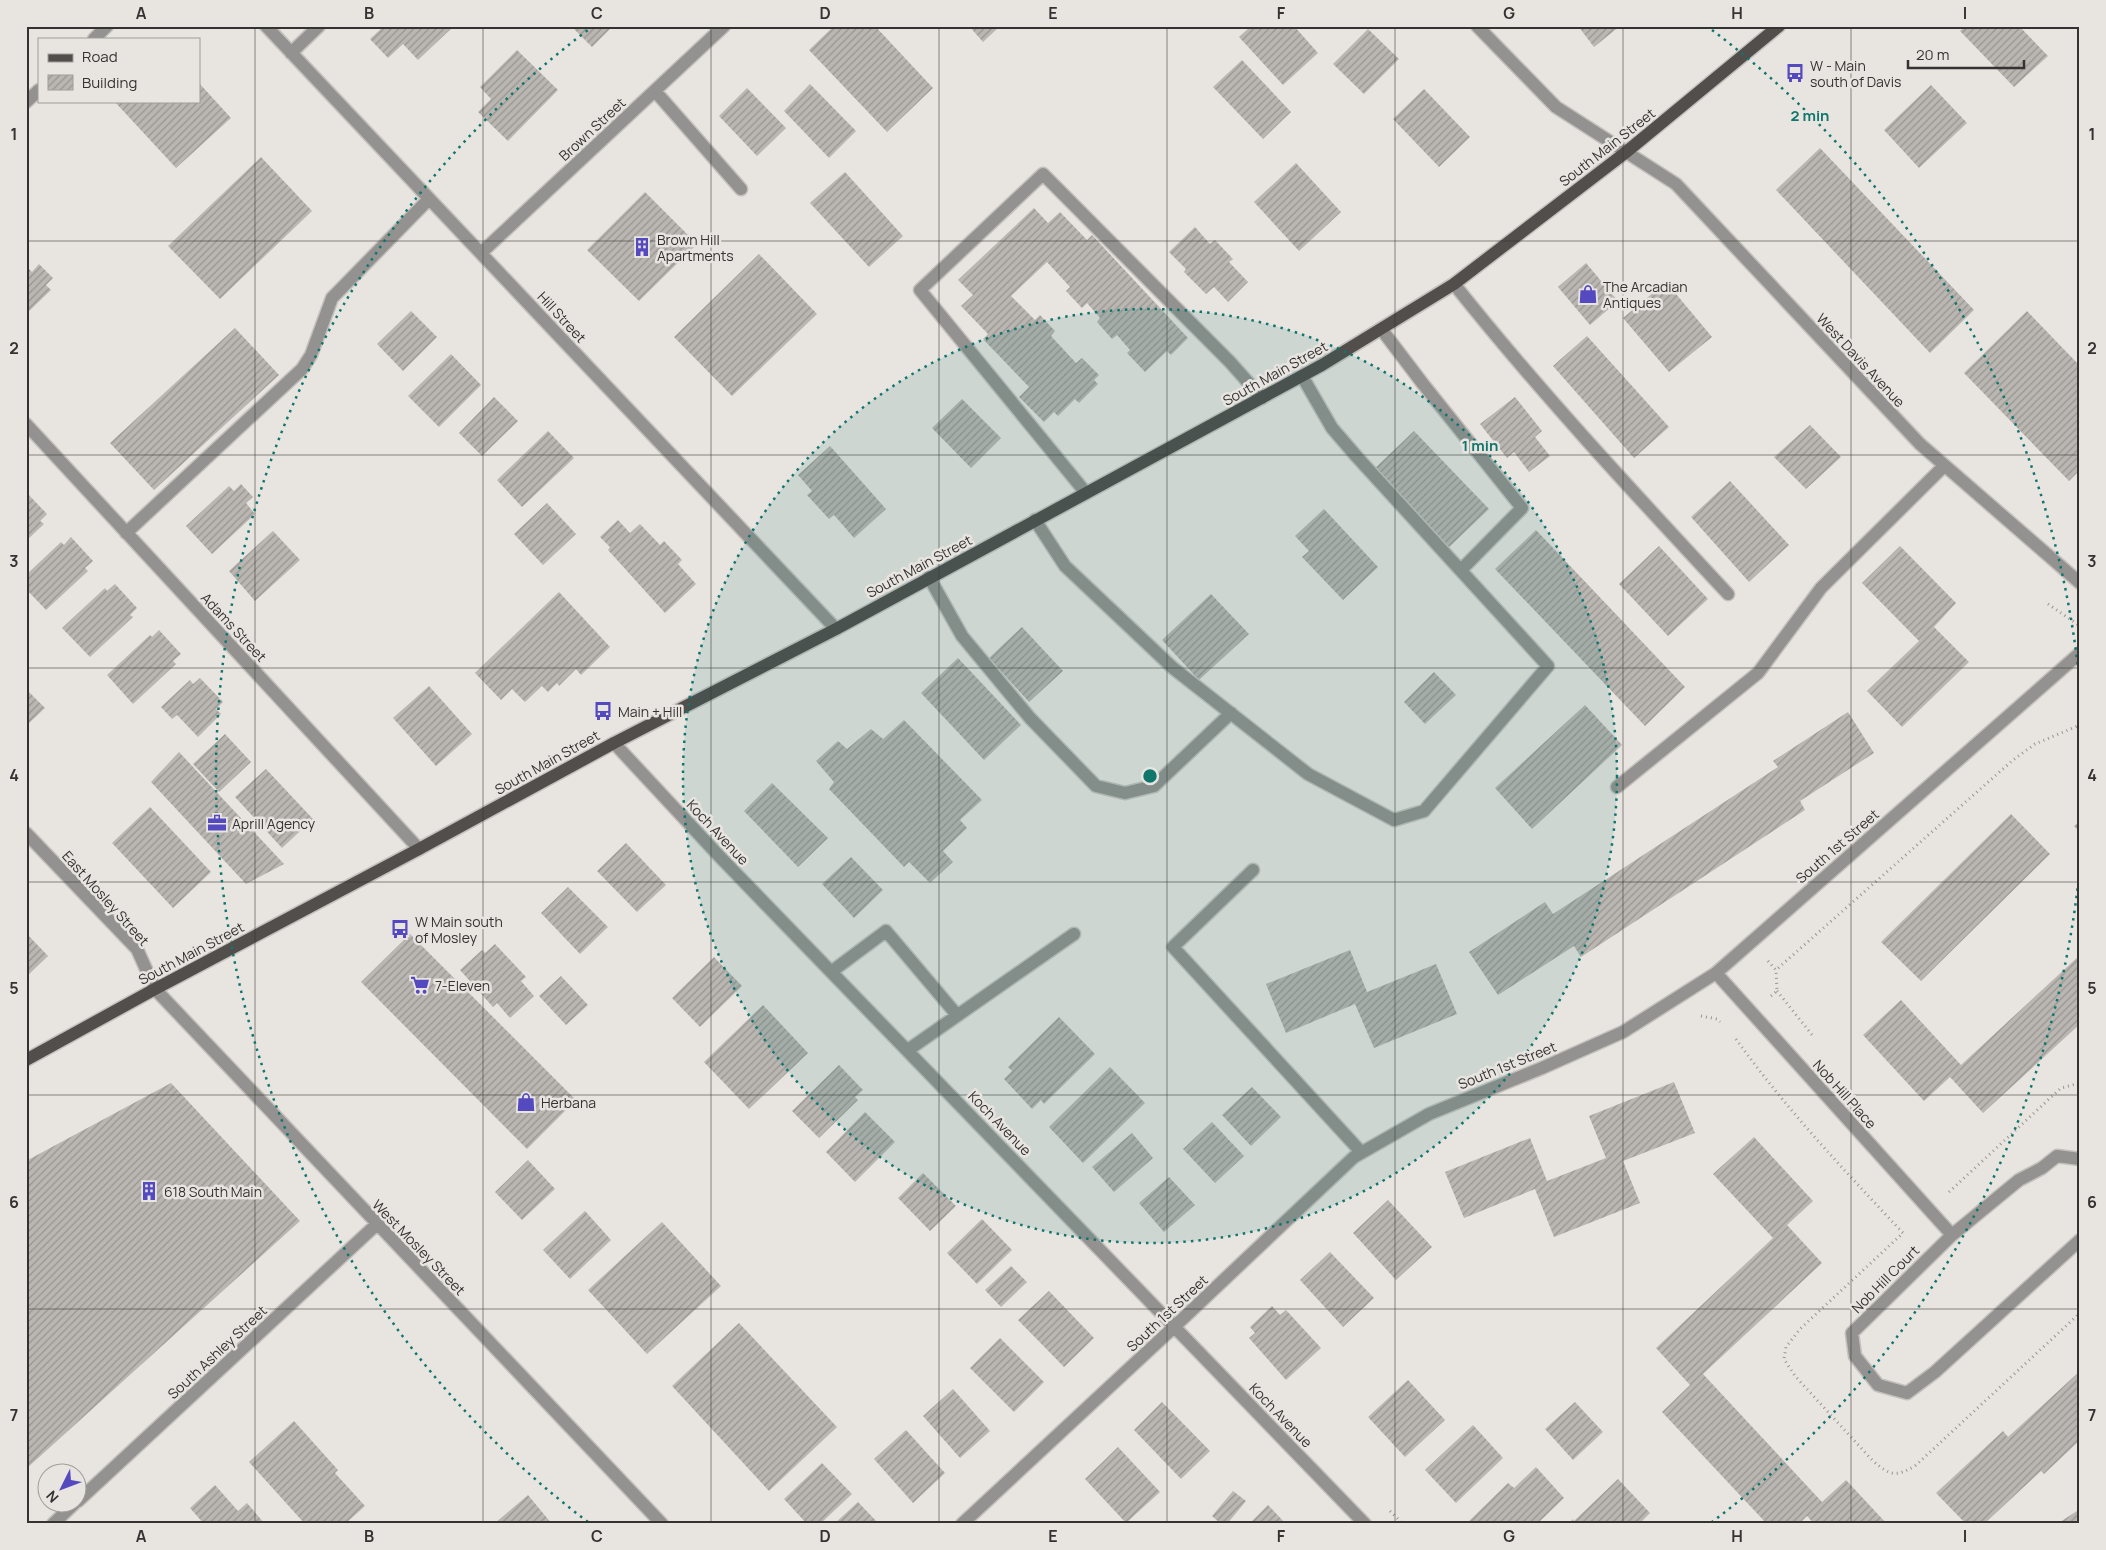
<svg xmlns="http://www.w3.org/2000/svg" width="2106" height="1550" font-family="Manrope,sans-serif">
<style>
.building{fill:url(#building-hatch)}
.lines{fill:none;stroke-linecap:round;stroke-linejoin:round}
.minor-casing{stroke:#c4c1bd;stroke-width:15}
.major-casing{stroke:#c4c1bd;stroke-width:15}
.path{stroke:#999693;stroke-width:3;stroke-dasharray:1 4;stroke-linecap:butt}
.minor{stroke:#939290;stroke-width:12}
.major{stroke:#514e4b;stroke-width:12}
.grid{fill:none;stroke:#353332;stroke-width:1;stroke-opacity:0.55}
.ring{fill:none;stroke:#0f766e;stroke-width:2.5;stroke-dasharray:2.5 5}
.labels{text-anchor:middle;dominant-baseline:central;stroke-width:5;stroke-linejoin:round;paint-order:stroke}
.poi-label{font-size:14px;fill:#353332;stroke:#e8e4e0;text-anchor:start}
.street-label{font-size:14px;fill:#353332;stroke:#e8e4e0}
.centre{fill:#0f766e;stroke:#e8e4e0;stroke-width:2.5}
.ring-label{font-size:15px;text-anchor:middle;font-weight:bold;fill:#0f766e;stroke:#e8e4e0;stroke-width:5;stroke-linejoin:round;paint-order:stroke}
.neatline{fill:none;stroke:#353332;stroke-width:2}
.grid-label{font-size:16px;text-anchor:middle;font-weight:bold;fill:#353332}
</style>
<defs>
<pattern id="building-hatch" width="6" height="6" patternUnits="userSpaceOnUse" patternTransform="scale(1.25)"><rect width="6" height="6" fill="#bab6b2"/><path d="M-1 1l2-2M0 6l6-6M5 7l2-2" fill="none" stroke="#989591"/></pattern>
</defs>
<rect width="100%" height="100%" fill="#e8e4e0"/>
<path class="building" d="M 384,26 L 454,26 L 418,60 L 403,44 L 388,58 L 370,39 Z
M 571,26 L 613,26 L 592,47 Z
M 834,26 L 875,26 L 933,88 L 887,132 L 809,50 Z
M 969,26 L 1000,26 L 983,42 Z
M 1251,26 L 1294,26 L 1318,53 L 1283,85 L 1239,37 Z
M 1578,26 L 1620,26 L 1594,47 Z
M 1965,26 L 2019,26 L 2048,56 L 2014,87 L 1960,31 Z
M 1368,29 L 1399,59 L 1364,94 L 1333,64 Z
M 517,50 L 558,90 L 508,141 L 478,112 L 491,99 L 480,87 Z
M 1242,60 L 1291,112 L 1263,139 L 1213,87 Z
M 199,83 L 231,118 L 176,168 L 114,101 L 199,101 Z
M 810,84 L 856,131 L 829,158 L 784,111 Z
M 1931,85 L 1967,123 L 1919,168 L 1884,130 Z
M 747,88 L 786,128 L 757,156 L 719,116 Z
M 1424,89 L 1470,137 L 1439,167 L 1393,119 Z
M 1820,148 L 1974,310 L 1930,353 L 1776,190 Z
M 261,157 L 312,211 L 220,299 L 168,246 Z
M 1296,163 L 1341,212 L 1299,251 L 1254,202 Z
M 845,172 L 903,236 L 869,267 L 810,203 Z
M 645,192 L 697,244 L 639,301 L 587,250 Z
M 1034,208 L 1048,223 L 1060,212 L 1087,240 L 1092,235 L 1188,338 L 1171,355 L 1167,351 L 1145,372 L 1127,353 L 1130,350 L 1117,335 L 1112,339 L 1097,322 L 1100,318 L 1087,303 L 1082,308 L 1066,291 L 1070,287 L 1047,262 L 1011,296 L 1035,320 L 1040,315 L 1055,331 L 1051,336 L 1076,363 L 1082,358 L 1099,375 L 1094,380 L 1098,384 L 1079,403 L 1075,399 L 1058,416 L 1054,412 L 1044,422 L 1019,397 L 1029,387 L 983,339 L 988,334 L 961,306 L 973,295 L 958,280 Z
M 1195,227 L 1210,244 L 1215,240 L 1233,259 L 1229,262 L 1248,282 L 1228,302 L 1214,287 L 1206,294 L 1184,272 L 1186,269 L 1169,252 Z
M 759,254 L 817,314 L 732,396 L 674,337 Z
M 1586,263 L 1618,301 L 1590,325 L 1558,287 Z
M 39,264 L 53,278 L 46,285 L 51,290 L 26,314 L 26,266 L 32,272 Z
M 1666,282 L 1712,337 L 1669,372 L 1623,318 Z
M 411,311 L 437,337 L 403,371 L 377,344 Z
M 2027,311 L 2080,366 L 2080,470 L 2069,481 L 1964,373 Z
M 235,328 L 279,375 L 154,490 L 110,443 Z
M 1587,336 L 1669,427 L 1634,458 L 1553,366 Z
M 451,354 L 481,385 L 439,427 L 408,396 Z
M 494,397 L 518,421 L 482,456 L 459,433 Z
M 1515,397 L 1542,431 L 1535,437 L 1550,456 L 1529,472 L 1514,452 L 1507,458 L 1480,424 Z
M 962,399 L 1001,438 L 971,468 L 932,428 Z
M 1810,425 L 1841,457 L 1806,489 L 1774,457 Z
M 548,431 L 574,458 L 522,507 L 497,480 Z
M 1414,431 L 1489,509 L 1447,549 L 1373,470 Z
M 830,446 L 886,509 L 854,538 L 834,515 L 829,519 L 807,495 L 812,491 L 798,475 Z
M 1730,481 L 1789,545 L 1749,582 L 1691,517 Z
M 241,484 L 253,497 L 246,503 L 255,514 L 212,554 L 186,526 L 229,486 L 234,491 Z
M 26,492 L 47,514 L 40,521 L 44,524 L 26,541 Z
M 547,503 L 576,534 L 543,565 L 514,534 Z
M 1324,509 L 1378,567 L 1343,600 L 1302,557 L 1309,551 L 1295,536 Z
M 618,520 L 630,533 L 640,524 L 660,545 L 664,541 L 682,560 L 678,564 L 696,584 L 665,613 L 608,550 L 610,547 L 600,537 Z
M 1536,530 L 1685,687 L 1645,726 L 1495,569 Z
M 273,531 L 300,560 L 255,601 L 229,571 Z
M 71,537 L 93,561 L 85,568 L 88,571 L 46,610 L 26,589 L 26,575 L 61,542 L 64,545 Z
M 1659,546 L 1708,599 L 1668,636 L 1619,584 Z
M 1900,546 L 1956,603 L 1934,627 L 1969,662 L 1902,727 L 1867,691 L 1919,641 L 1862,583 Z
M 115,584 L 137,608 L 130,615 L 133,617 L 90,657 L 62,628 L 105,588 L 107,591 Z
M 559,592 L 610,647 L 581,675 L 576,669 L 559,686 L 557,683 L 548,692 L 542,686 L 525,702 L 512,689 L 501,700 L 475,673 Z
M 1211,594 L 1249,634 L 1199,680 L 1162,640 Z
M 1022,627 L 1063,671 L 1029,702 L 989,658 Z
M 159,630 L 181,654 L 173,661 L 176,664 L 133,704 L 107,675 L 150,635 L 152,637 Z
M 958,658 L 1021,725 L 984,760 L 921,693 Z
M 1434,672 L 1456,695 L 1425,724 L 1404,702 Z
M 200,678 L 223,702 L 216,709 L 221,714 L 198,737 L 177,715 L 172,719 L 161,707 L 190,680 L 193,684 Z
M 429,686 L 472,734 L 436,766 L 393,718 Z
M 26,689 L 45,708 L 26,726 Z
M 1585,705 L 1622,745 L 1532,829 L 1495,788 Z
M 1848,712 L 1874,753 L 1800,801 L 1805,810 L 1581,957 L 1574,946 L 1498,995 L 1469,952 L 1545,902 L 1553,914 L 1778,767 L 1773,761 Z
M 904,720 L 982,800 L 960,820 L 967,828 L 943,851 L 953,862 L 930,883 L 909,862 L 904,867 L 829,789 L 834,782 L 816,761 L 838,741 L 847,749 L 871,729 L 883,739 Z
M 225,734 L 251,762 L 219,792 L 193,764 Z
M 179,752 L 284,864 L 246,884 L 151,782 Z
M 266,769 L 313,819 L 282,848 L 235,797 Z
M 772,783 L 828,838 L 798,867 L 744,811 Z
M 150,807 L 211,872 L 173,908 L 112,843 Z
M 2011,814 L 2050,854 L 1921,981 L 1881,942 Z
M 2080,821 L 2080,832 L 2074,826 Z
M 626,843 L 666,885 L 637,912 L 597,871 Z
M 851,857 L 883,890 L 854,918 L 822,884 Z
M 568,887 L 608,927 L 580,954 L 541,913 Z
M 26,933 L 48,956 L 26,977 Z
M 410,934 L 576,1100 L 527,1149 L 361,982 Z
M 495,944 L 526,977 L 521,981 L 534,996 L 510,1018 L 497,1003 L 493,1007 L 460,970 L 482,950 L 485,953 Z
M 1350,950 L 1367,992 L 1436,964 L 1457,1014 L 1374,1048 L 1355,1004 L 1286,1033 L 1266,984 Z
M 2080,955 L 2080,1024 L 1983,1113 L 1950,1077 L 1924,1101 L 1863,1035 L 1901,1000 L 1961,1065 Z
M 714,957 L 742,986 L 700,1027 L 672,998 Z
M 561,976 L 588,1005 L 566,1025 L 539,996 Z
M 763,1005 L 808,1053 L 749,1109 L 704,1062 Z
M 1059,1017 L 1095,1054 L 1044,1104 L 1041,1100 L 1032,1109 L 1004,1079 L 1012,1071 L 1008,1067 Z
M 839,1065 L 863,1090 L 855,1097 L 858,1100 L 819,1138 L 792,1111 Z
M 1110,1067 L 1145,1103 L 1083,1163 L 1049,1127 Z
M 1674,1082 L 1695,1133 L 1623,1161 L 1640,1203 L 1554,1237 L 1535,1189 L 1464,1218 L 1445,1172 L 1530,1138 L 1547,1181 L 1606,1158 L 1589,1116 Z
M 171,1083 L 300,1221 L 26,1469 L 26,1161 Z
M 1252,1087 L 1281,1117 L 1251,1146 L 1222,1115 Z
M 865,1112 L 895,1142 L 855,1182 L 826,1152 Z
M 1212,1122 L 1244,1156 L 1215,1183 L 1183,1149 Z
M 1132,1133 L 1153,1158 L 1114,1192 L 1092,1167 Z
M 1754,1137 L 1813,1201 L 1787,1225 L 1822,1263 L 1703,1374 L 1822,1502 L 1846,1480 L 1887,1524 L 1814,1524 L 1807,1516 L 1799,1524 L 1767,1524 L 1662,1412 L 1690,1385 L 1656,1348 L 1773,1238 L 1713,1174 Z
M 528,1160 L 555,1189 L 522,1220 L 495,1192 Z
M 923,1173 L 956,1206 L 930,1231 L 898,1198 Z
M 1169,1177 L 1195,1205 L 1164,1232 L 1139,1203 Z
M 1388,1200 L 1432,1247 L 1396,1280 L 1353,1233 Z
M 585,1211 L 611,1240 L 570,1279 L 543,1250 Z
M 982,1219 L 1012,1250 L 977,1284 L 947,1253 Z
M 662,1222 L 721,1286 L 647,1354 L 588,1290 Z
M 1330,1252 L 1374,1298 L 1343,1327 L 1300,1280 Z
M 1011,1266 L 1027,1282 L 1001,1307 L 985,1290 Z
M 1049,1291 L 1094,1338 L 1064,1367 L 1018,1320 Z
M 1272,1306 L 1280,1315 L 1286,1310 L 1321,1348 L 1286,1380 L 1249,1338 L 1255,1333 L 1250,1327 Z
M 739,1323 L 837,1427 L 769,1491 L 672,1386 Z
M 1000,1338 L 1044,1382 L 1014,1412 L 970,1368 Z
M 2080,1371 L 2080,1440 L 2044,1474 L 2041,1471 L 1984,1524 L 1966,1524 L 1936,1493 L 2003,1431 L 2008,1437 Z
M 1408,1380 L 1445,1420 L 1405,1457 L 1368,1417 Z
M 953,1389 L 990,1431 L 960,1458 L 923,1416 Z
M 1162,1402 L 1210,1451 L 1181,1479 L 1134,1430 Z
M 1575,1402 L 1603,1432 L 1573,1460 L 1545,1429 Z
M 294,1421 L 338,1470 L 335,1473 L 365,1506 L 345,1524 L 305,1524 L 249,1462 Z
M 1473,1425 L 1503,1458 L 1456,1503 L 1425,1470 Z
M 906,1430 L 945,1473 L 913,1503 L 874,1459 Z
M 1118,1447 L 1160,1492 L 1126,1523 L 1085,1479 Z
M 822,1463 L 852,1494 L 820,1524 L 807,1524 L 784,1499 Z
M 1536,1467 L 1564,1498 L 1537,1524 L 1466,1524 L 1508,1483 L 1514,1488 Z
M 1618,1479 L 1650,1513 L 1639,1524 L 1568,1524 L 1573,1519 L 1574,1521 Z
M 215,1485 L 238,1511 L 247,1503 L 265,1524 L 204,1524 L 190,1508 Z
M 1233,1491 L 1246,1501 L 1227,1524 L 1221,1524 L 1212,1516 Z
M 528,1495 L 552,1524 L 494,1524 Z
M 858,1502 L 879,1524 L 834,1524 Z
M 1268,1505 L 1286,1524 L 1249,1524 Z
M 2080,1509 L 2080,1524 L 2057,1524 Z"/>
<g class="lines">
<g class="minor-casing">
<path id="minor" d="M 266,26 L 836,629
M 1477,26 L 1556,107 L 1676,184 L 1920,444 L 2080,583
M 94,39 L 107,26
M 291,53 L 319,26
M 655,91 L 741,189
M 26,102 L 39,90
M 481,253 L 724,26
M 1454,284 C 1540,392 1634,493 1728,594
M 1382,330 L 1423,384 L 1522,508 L 1461,570
M 26,424 L 419,849
M 1086,493 L 920,290 L 1043,174 L 1230,362 L 1262,398
M 1035,520 L 1065,566 L 1173,668 L 1308,774 L 1394,820 L 1424,811 L 1548,666 L 1357,457 L 1332,428 L 1302,376
M 126,533 L 302,369 L 311,355 L 332,298 L 429,199
M 929,577 L 962,636 L 1030,718 L 1096,786 L 1125,793 L 1154,786 L 1231,713
M 614,743 L 720,857 L 1365,1524
M 1617,787 L 1758,673 L 1821,588 L 1944,466
M 26,833 L 137,949 L 155,989 L 662,1524
M 1253,870 L 1173,947 L 1361,1152
M 831,972 L 886,931 L 957,1015
M 1716,973 L 1952,1235
M 908,1050 L 1074,934
M 2080,1159 L 2057,1156 L 2042,1168 L 2019,1180 L 1952,1235 L 1852,1333 L 1855,1356 L 1878,1385 L 1907,1393 L 1935,1372 L 2080,1240
M 78,1501 L 377,1224
M 53,1524 L 76,1502
M 962,1524 L 1175,1326 L 1354,1157 L 1429,1114 L 1542,1068 L 1623,1032 L 1716,973 L 2080,653"/>
</g>
<g class="major-casing">
<path id="major" d="M 26,1060 L 155,989 L 419,849 L 614,743 L 836,629 L 1322,365 L 1454,284 L 1625,153 L 1779,26"/>
</g>
<path class="path" d="M 2048,604 L 2080,626
M 1768,961 L 1776,970 L 2013,760 L 2035,744 L 2080,725
M 1777,991 L 1813,1036
M 1771,996 L 1777,991 L 1776,970
M 1701,1016 L 1717,1019 L 1720,1022
M 1736,1039 C 1786,1109 1844,1170 1903,1233 L 1800,1329 L 1786,1347 L 1784,1359 L 1795,1376 L 1873,1461 C 1891,1476 1895,1477 1915,1466 L 2080,1313
M 1949,1192 L 2061,1088 L 2080,1083
M 1390,1511 L 1403,1524"/>
<use href="#minor" class="minor"/>
<use href="#major" class="major"/>
</g>
<path class="grid" d="M 255,26 L 255,1524M 483,26 L 483,1524M 711,26 L 711,1524M 939,26 L 939,1524M 1167,26 L 1167,1524M 1395,26 L 1395,1524M 1623,26 L 1623,1524M 1851,26 L 1851,1524M 26,241 L 2080,241M 26,455 L 2080,455M 26,668 L 2080,668M 26,882 L 2080,882M 26,1095 L 2080,1095M 26,1309 L 2080,1309"/>
<circle cx="1150" cy="776" r="467" fill="#0f766e" fill-opacity=".12"/>
<g class="ring">
<circle cx="1150" cy="776" r="467"/>
<path d="M2080 866A934 934 0 0 1 1712 1522M588 1522A934 934 0 0 1 588 30M1712 30A934 934 0 0 1 2080 686"/>
</g>
<defs>
<g id="bus-bare" transform="scale(1.5)"><path d="M-5-6H5V4H4V6H2V4H-2V6H-4V4H-5ZM-3.5-4V0h7V-4ZM-3.5 1.2v1.5H-2V1.2ZM2 1.2v1.5H3.5V1.2Z" fill="#5549c0" stroke="#e8e4e0" stroke-width="2.5" paint-order="stroke"/></g>
<g id="building-bare" transform="scale(1.5)"><path d="M-4-6H4V6H1V3H-1V6H-4ZM-2.5-4.3h1.7v1.8h-1.7ZM.8-4.3h1.7v1.8H.8ZM-2.5-1h1.7V.8h-1.7ZM.8-1h1.7V.8H.8Z" fill="#5549c0" stroke="#e8e4e0" stroke-width="2.5" paint-order="stroke"/></g>
<g id="shop-bare" transform="scale(1.5)"><path d="M-5-2.5h2.3a2.7 3.5 0 0 1 5.4 0H5L5.5 6h-11ZM-1.5-2.5h3a1.5 2.3 0 0 0-3 0Z" fill="#5549c0" stroke="#e8e4e0" stroke-width="2.5" paint-order="stroke"/></g>
<g id="office-bare" transform="scale(1.5)"><path d="M-6-3h4V-5.5h4V-3h4V5H-6ZM-1-4.5V-3h2v-1.5ZM-6 0V1H6V0Z" fill="#5549c0" stroke="#e8e4e0" stroke-width="2.5" paint-order="stroke"/></g>
<g id="supermarket-bare" transform="scale(1.5)"><path d="M-6-5.5h2.5l.6 2H6L4.5 2H-2.5L-4.4-4H-6ZM-1.5 3.2a1.3 1.3 0 1 0 .1 0ZM3 3.2a1.3 1.3 0 1 0 .1 0Z" fill="#5549c0" stroke="#e8e4e0" stroke-width="2.5" paint-order="stroke"/></g>
</defs>
<g fill-rule="evenodd">
<use href="#bus-bare" x="1795" y="73"/>
<use href="#building-bare" x="642" y="247"/>
<use href="#shop-bare" x="1588" y="294"/>
<use href="#bus-bare" x="603" y="711"/>
<use href="#office-bare" x="217" y="823"/>
<use href="#bus-bare" x="400" y="929"/>
<use href="#supermarket-bare" x="420" y="985"/>
<use href="#shop-bare" x="526" y="1102"/>
<use href="#building-bare" x="149" y="1191"/>
</g>
<g class="labels">
<g class="poi-label">
<text x="1810" y="65">W - Main<tspan x="1810" dy="16">south of Davis</tspan></text>
<text x="657" y="239">Brown Hill<tspan x="657" dy="16">Apartments</tspan></text>
<text x="1603" y="286">The Arcadian<tspan x="1603" dy="16">Antiques</tspan></text>
<text x="618" y="711">Main + Hill</text>
<text x="232" y="823">Aprill Agency</text>
<text x="415" y="921">W Main south<tspan x="415" dy="16">of Mosley</tspan></text>
<text x="435" y="985">7-Eleven</text>
<text x="541" y="1102">Herbana</text>
<text x="164" y="1191">618 South Main</text>
</g>
<g class="street-label">
<text transform="translate(592 129) rotate(-43)">Brown Street</text>
<text transform="translate(1607 147) rotate(-38)">South Main Street</text>
<text transform="translate(562 317) rotate(47)">Hill Street</text>
<text transform="translate(1861 360) rotate(47)">West Davis Avenue</text>
<text transform="translate(1275 373) rotate(-29)">South Main Street</text>
<text transform="translate(919 566) rotate(-28)">South Main Street</text>
<text transform="translate(234 627) rotate(47)">Adams Street</text>
<text transform="translate(547 762) rotate(-29)">South Main Street</text>
<text transform="translate(718 832) rotate(47)">Koch Avenue</text>
<text transform="translate(1837 846) rotate(-41)">South 1st Street</text>
<text transform="translate(106 898) rotate(48)">East Mosley Street</text>
<text transform="translate(191 953) rotate(-28)">South Main Street</text>
<text transform="translate(1507 1065) rotate(-22)">South 1st Street</text>
<text transform="translate(1845 1094) rotate(48)">Nob Hill Place</text>
<text transform="translate(1000 1123) rotate(46)">Koch Avenue</text>
<text transform="translate(419 1247) rotate(46)">West Mosley Street</text>
<text transform="translate(1885 1279) rotate(-45)">Nob Hill Court</text>
<text transform="translate(1167 1313) rotate(-43)">South 1st Street</text>
<text transform="translate(217 1352) rotate(-43)">South Ashley Street</text>
<text transform="translate(1281 1415) rotate(46)">Koch Avenue</text>
</g>
</g>
<circle cx="1150" cy="776" r="8" class="centre"/>
<g class="ring-label">
<text x="1810" y="121">2 min</text>
<text x="1480" y="451">1 min</text>
</g>
<rect width="2106" height="1550" fill="none" stroke="#e8e4e0" stroke-width="55"/>
<rect x="38" y="38" width="162" height="65" fill="#e8e4e0" stroke="#a09d9a"/>
<rect x="48" y="54" width="25" height="8" fill="#514e4b" stroke="#a09d9a"/>
<text x="82" y="62" font-size="15" fill="#353332">Road</text>
<rect x="48" y="75" width="25" height="15" fill="url(#building-hatch)" stroke="#a09d9a"/>
<text x="82" y="88" font-size="15" fill="#353332">Building</text>
<g transform="translate(62 1488) rotate(228)"><circle r="24" fill="#e8e4e0" stroke="#a09d9a"/>
<path d="M0-4L9 19L0 12L-9 19Z" fill="#5549c0"/>
<text y="-8" font-size="14" font-weight="bold" text-anchor="middle" fill="#353332">N</text>
</g>
<path d="M1908 60v8h116v-8" fill="none" stroke="#353332" stroke-width="2.5"/>
<text x="1916" y="60" font-size="15" fill="#353332" stroke="#e8e4e0" stroke-width="4" paint-order="stroke">20 m</text>
<rect x="28" y="28" width="2050" height="1494" class="neatline"/>
<g class="grid-label">
<text x="141" y="19">A</text>
<text x="369" y="19">B</text>
<text x="597" y="19">C</text>
<text x="825" y="19">D</text>
<text x="1053" y="19">E</text>
<text x="1281" y="19">F</text>
<text x="1509" y="19">G</text>
<text x="1737" y="19">H</text>
<text x="1965" y="19">I</text>
<text x="14" y="140">1</text>
<text x="2092" y="140">1</text>
<text x="14" y="354">2</text>
<text x="2092" y="354">2</text>
<text x="14" y="567">3</text>
<text x="2092" y="567">3</text>
<text x="14" y="781">4</text>
<text x="2092" y="781">4</text>
<text x="14" y="994">5</text>
<text x="2092" y="994">5</text>
<text x="14" y="1208">6</text>
<text x="2092" y="1208">6</text>
<text x="14" y="1421">7</text>
<text x="2092" y="1421">7</text>
<text x="141" y="1542">A</text>
<text x="369" y="1542">B</text>
<text x="597" y="1542">C</text>
<text x="825" y="1542">D</text>
<text x="1053" y="1542">E</text>
<text x="1281" y="1542">F</text>
<text x="1509" y="1542">G</text>
<text x="1737" y="1542">H</text>
<text x="1965" y="1542">I</text>
</g>
</svg>
